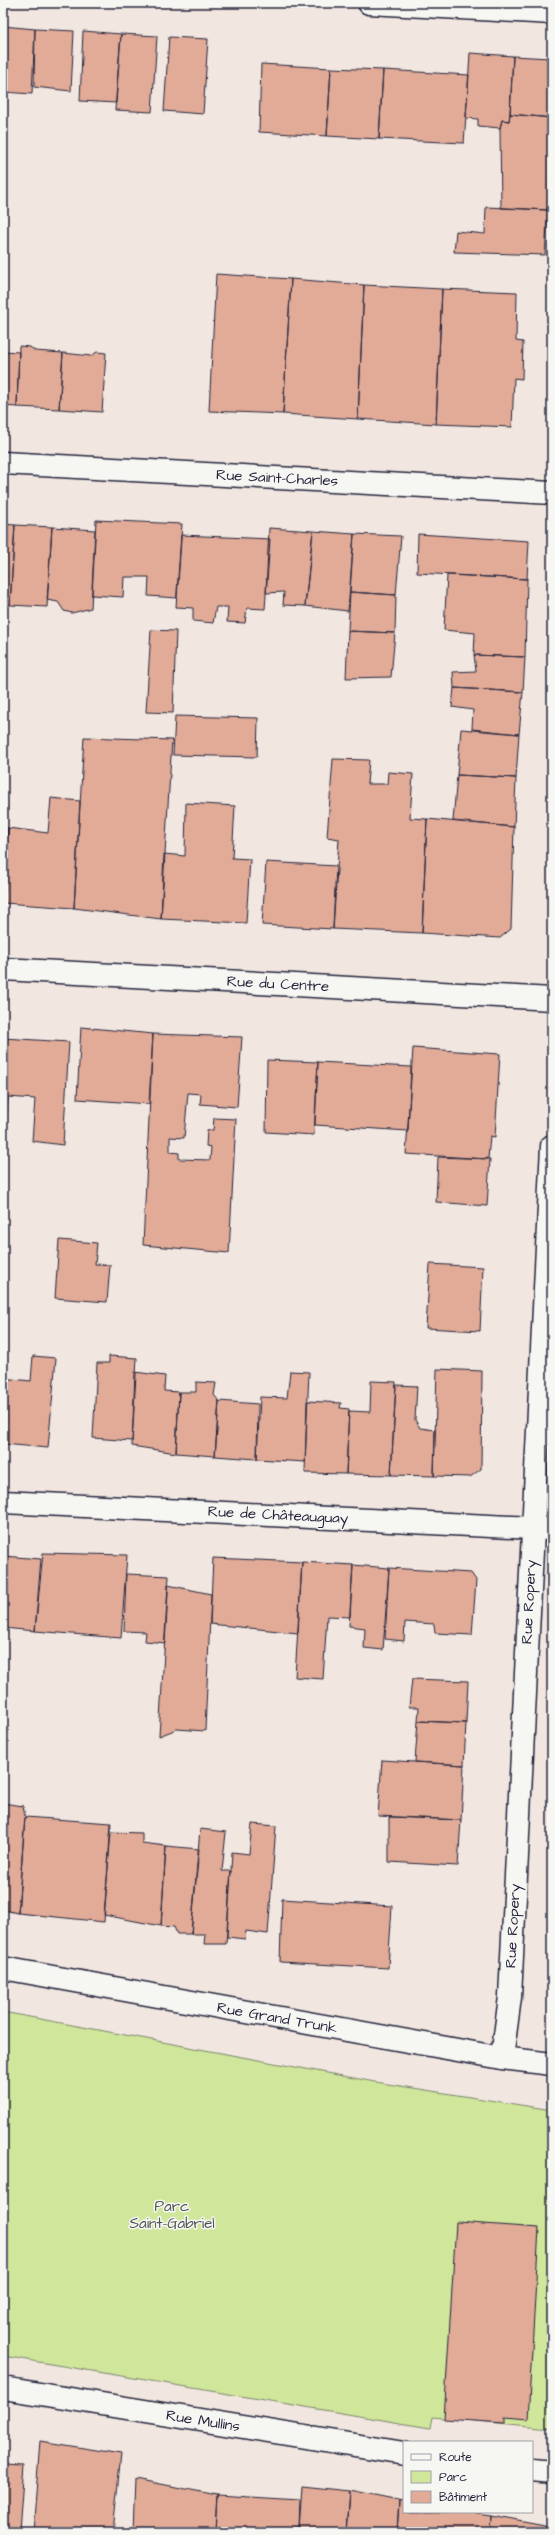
<svg xmlns="http://www.w3.org/2000/svg" width="555" height="2535" font-family="'Architects Daughter',sans-serif">
<style>
.green{fill:#d0e69b;stroke:#79846b}
.building{fill:#e1ab97;stroke:#22223b}
.lines{fill:none;stroke-linecap:round;stroke-linejoin:round}
.minor-casing{stroke:#22223b;stroke-width:25}
.minor{stroke:#f6f6f2;stroke-width:22}
.labels{text-anchor:middle;dominant-baseline:central;stroke-width:3;stroke-linejoin:round;paint-order:stroke}
.street-label{font-size:15px;fill:#22223b;stroke:#f6f6f2}
.park-label{font-size:15px;fill:#4e5353;stroke:#f6f6f2}
</style>
<rect width="100%" height="100%" fill="#f2e7e0"/>
<filter id="ink" filterUnits="userSpaceOnUse"><feTurbulence type="fractalNoise" baseFrequency=".025" numOctaves="2"/><feDisplacementMap in="SourceGraphic" scale="8" xChannelSelector="R" yChannelSelector="G"/><feConvolveMatrix kernelMatrix="1 2 1 2 8 2 1 2 1" color-interpolation-filters="sRGB"/></filter>
<g filter="url(#ink)">
<path class="green" d="M 3,2012 L 375,2082 L 552,2110 L 552,2428 L 432,2417 L 430,2428 L 3,2356 Z"/>
<path class="building" d="M 3,26 L 35,29 L 32,94 L 3,92 Z
M 35,29 L 74,31 L 71,91 L 34,87 Z
M 83,31 L 121,34 L 116,103 L 80,101 Z
M 121,34 L 157,36 L 152,112 L 115,110 Z
M 169,37 L 208,39 L 203,114 L 164,111 Z
M 470,53 L 513,56 L 510,114 L 509,121 L 502,120 L 500,128 L 478,126 L 478,119 L 466,118 Z
M 513,56 L 550,58 L 552,61 L 552,118 L 510,114 Z
M 261,64 L 331,68 L 327,136 L 259,132 Z
M 331,68 L 383,70 L 379,139 L 327,136 Z
M 383,70 L 469,75 L 464,143 L 379,139 Z
M 510,114 L 552,118 L 548,210 L 501,208 L 500,128 L 502,120 L 509,121 Z
M 486,207 L 548,210 L 545,255 L 454,252 L 456,231 L 485,234 Z
M 216,274 L 291,279 L 283,414 L 209,411 Z
M 291,279 L 364,285 L 358,419 L 283,414 Z
M 364,285 L 442,289 L 436,424 L 358,419 Z
M 442,289 L 517,292 L 516,341 L 523,342 L 522,379 L 514,378 L 512,427 L 436,424 Z
M 19,346 L 30,347 L 35,351 L 63,353 L 59,409 L 17,407 Z
M 3,351 L 19,352 L 17,407 L 3,406 Z
M 97,352 L 106,353 L 102,412 L 59,409 L 63,353 L 91,356 Z
M 96,520 L 182,524 L 177,598 L 148,596 L 149,577 L 124,577 L 123,597 L 92,595 Z
M 3,524 L 15,525 L 10,605 L 3,605 Z
M 15,525 L 52,527 L 47,607 L 10,605 Z
M 52,527 L 95,530 L 91,608 L 72,613 L 64,611 L 58,602 L 47,600 Z
M 269,528 L 313,531 L 305,606 L 283,605 L 284,592 L 266,593 Z
M 313,531 L 354,534 L 348,611 L 305,606 Z
M 354,534 L 401,536 L 396,595 L 350,592 Z
M 418,534 L 529,541 L 527,579 L 417,573 Z
M 181,535 L 270,539 L 265,609 L 247,608 L 245,623 L 227,622 L 228,607 L 216,607 L 213,623 L 193,621 L 193,608 L 176,607 Z
M 447,575 L 527,579 L 525,657 L 474,655 L 475,633 L 444,630 Z
M 350,592 L 396,595 L 395,633 L 348,631 Z
M 151,630 L 176,631 L 173,713 L 146,712 Z
M 348,631 L 395,633 L 391,677 L 346,678 Z
M 474,655 L 525,657 L 523,692 L 454,688 L 453,672 L 476,671 Z
M 454,688 L 523,692 L 519,734 L 472,729 L 473,710 L 452,707 Z
M 175,716 L 258,718 L 257,757 L 173,755 Z
M 461,729 L 519,734 L 516,778 L 457,775 Z
M 84,737 L 172,740 L 161,919 L 74,908 Z
M 333,759 L 369,760 L 367,784 L 387,784 L 388,772 L 413,774 L 410,818 L 427,819 L 422,933 L 333,929 L 339,839 L 327,837 Z
M 457,775 L 516,778 L 514,827 L 453,821 Z
M 51,798 L 80,801 L 74,908 L 4,903 L 8,828 L 48,833 Z
M 186,803 L 235,806 L 232,858 L 250,859 L 246,923 L 161,919 L 164,854 L 185,856 Z
M 427,819 L 514,827 L 511,929 L 500,938 L 422,933 Z
M 3,827 L 8,828 L 4,903 L 3,903 Z
M 266,862 L 336,866 L 333,929 L 262,925 Z
M 81,1027 L 153,1034 L 149,1104 L 77,1099 Z
M 153,1034 L 242,1037 L 237,1107 L 200,1104 L 201,1094 L 188,1093 L 184,1138 L 170,1137 L 170,1152 L 179,1153 L 179,1159 L 210,1160 L 211,1147 L 206,1146 L 207,1130 L 213,1130 L 214,1118 L 236,1119 L 229,1253 L 143,1245 Z
M 3,1038 L 69,1042 L 63,1145 L 32,1141 L 35,1099 L 8,1097 L 5,1144 L 3,1144 Z
M 413,1048 L 500,1054 L 495,1137 L 490,1136 L 488,1159 L 406,1154 Z
M 267,1060 L 318,1062 L 314,1135 L 266,1132 Z
M 318,1062 L 411,1067 L 408,1131 L 315,1125 Z
M 438,1157 L 490,1159 L 487,1206 L 436,1202 Z
M 59,1240 L 97,1243 L 95,1264 L 110,1265 L 107,1302 L 55,1298 Z
M 430,1264 L 483,1267 L 480,1331 L 426,1328 Z
M 33,1356 L 56,1358 L 48,1448 L 3,1444 L 3,1378 L 31,1381 Z
M 109,1356 L 137,1358 L 132,1441 L 93,1438 L 97,1363 L 109,1363 Z
M 437,1369 L 482,1371 L 481,1469 L 470,1477 L 434,1476 Z
M 290,1371 L 309,1372 L 305,1462 L 257,1459 L 260,1397 L 287,1398 Z
M 135,1372 L 165,1376 L 164,1391 L 179,1392 L 176,1453 L 132,1446 Z
M 371,1381 L 396,1382 L 391,1475 L 346,1474 L 349,1411 L 370,1412 Z
M 196,1382 L 216,1383 L 214,1395 L 219,1401 L 215,1456 L 176,1453 L 179,1392 L 196,1392 Z
M 396,1385 L 417,1386 L 415,1420 L 420,1428 L 435,1430 L 434,1476 L 391,1475 Z
M 219,1401 L 258,1404 L 257,1459 L 215,1456 Z
M 307,1401 L 341,1403 L 340,1408 L 349,1409 L 346,1474 L 305,1473 Z
M 43,1553 L 127,1555 L 121,1638 L 35,1631 Z
M 3,1556 L 41,1559 L 35,1631 L 3,1628 Z
M 213,1558 L 302,1562 L 298,1633 L 210,1624 Z
M 302,1562 L 353,1565 L 350,1617 L 327,1616 L 323,1679 L 295,1677 Z
M 353,1565 L 389,1568 L 383,1650 L 364,1648 L 365,1628 L 349,1626 Z
M 389,1568 L 471,1573 L 476,1580 L 472,1635 L 435,1633 L 434,1624 L 405,1622 L 404,1641 L 385,1639 Z
M 126,1574 L 169,1576 L 165,1643 L 145,1641 L 146,1632 L 124,1631 Z
M 168,1585 L 211,1594 L 205,1731 L 177,1729 L 159,1736 Z
M 412,1679 L 468,1681 L 466,1723 L 418,1721 L 419,1707 L 409,1707 Z
M 418,1721 L 466,1723 L 464,1765 L 415,1762 Z
M 382,1760 L 464,1765 L 461,1820 L 378,1816 Z
M 3,1803 L 23,1806 L 25,1817 L 18,1913 L 3,1910 Z
M 25,1817 L 111,1823 L 104,1922 L 18,1913 Z
M 389,1817 L 461,1820 L 458,1866 L 389,1862 Z
M 252,1824 L 276,1826 L 268,1934 L 246,1931 L 245,1939 L 227,1937 L 232,1852 L 249,1854 Z
M 200,1829 L 226,1832 L 222,1871 L 231,1871 L 226,1944 L 204,1944 L 205,1934 L 191,1934 Z
M 111,1832 L 142,1833 L 142,1843 L 166,1846 L 161,1926 L 104,1915 Z
M 166,1846 L 199,1849 L 191,1934 L 177,1934 L 174,1927 L 161,1926 Z
M 282,1899 L 392,1906 L 388,1968 L 280,1962 Z
M 456,2222 L 539,2228 L 528,2419 L 505,2417 L 505,2423 L 444,2419 Z
M 40,2441 L 121,2454 L 113,2532 L 33,2532 Z
M 3,2464 L 24,2465 L 19,2532 L 3,2532 Z
M 135,2479 L 217,2495 L 215,2532 L 133,2532 Z
M 302,2486 L 350,2491 L 347,2532 L 299,2532 Z
M 350,2491 L 399,2501 L 397,2532 L 347,2532 Z
M 217,2495 L 300,2500 L 299,2532 L 215,2532 Z
M 399,2501 L 404,2502 L 404,2512 L 470,2512 L 491,2515 L 490,2532 L 397,2532 Z
M 491,2515 L 545,2525 L 545,2532 L 490,2532 Z
M 545,2525 L 552,2526 L 552,2532 L 545,2532 Z"/>
<g class="lines">
<g class="minor-casing">
<path id="minor" d="M 369,3 L 552,13
M 3,463 L 552,493
M 3,969 L 552,999
M 3,1502 L 552,1529
M 3,1968 L 502,2058 L 552,2064
M 502,2058 L 510,1997 L 552,1146
M 3,2388 L 404,2453
M 532,2470 L 552,2472"/>
</g>
<use href="#minor" class="minor"/>
</g>
</g>
<g class="labels">
<g class="street-label">
<text transform="translate(277 478) rotate(3)">Rue Saint-Charles</text>
<text transform="translate(278 984) rotate(3)">Rue du Centre</text>
<text transform="translate(278 1515) rotate(3)">Rue de Châteauguay</text>
<text transform="translate(529 1602) rotate(-87)">Rue Ropery</text>
<text transform="translate(513 1926) rotate(-87)">Rue Ropery</text>
<text transform="translate(277 2018) rotate(10)">Rue Grand Trunk</text>
<text transform="translate(203 2421) rotate(9)">Rue Mullins</text>
</g>
<g class="park-label">
<text x="172" y="2206">Parc<tspan x="172" dy="17">Saint-Gabriel</tspan></text>
</g>
</g>
<rect width="555" height="2535" fill="none" stroke="#f6f6f2" stroke-width="16"/>
<rect x="8" y="8" width="539" height="2519" fill="none" stroke="#22223b" stroke-width="1.5" filter="url(#ink)"/>
<rect x="403" y="2441" width="130" height="72" fill="#f6f6f2" stroke="#a1a1a9"/>
<rect x="411" y="2454" width="20" height="6" fill="#f6f6f2" stroke="#a1a1a9"/>
<text x="439" y="2461" font-size="12" fill="#22223b">Route</text>
<rect x="411" y="2471" width="20" height="12" fill="#d0e69b" stroke="#a1a1a9"/>
<text x="439" y="2481" font-size="12" fill="#22223b">Parc</text>
<rect x="411" y="2491" width="20" height="12" fill="#e1ab97" stroke="#a1a1a9"/>
<text x="439" y="2501" font-size="12" fill="#22223b">Bâtiment</text>
</svg>
